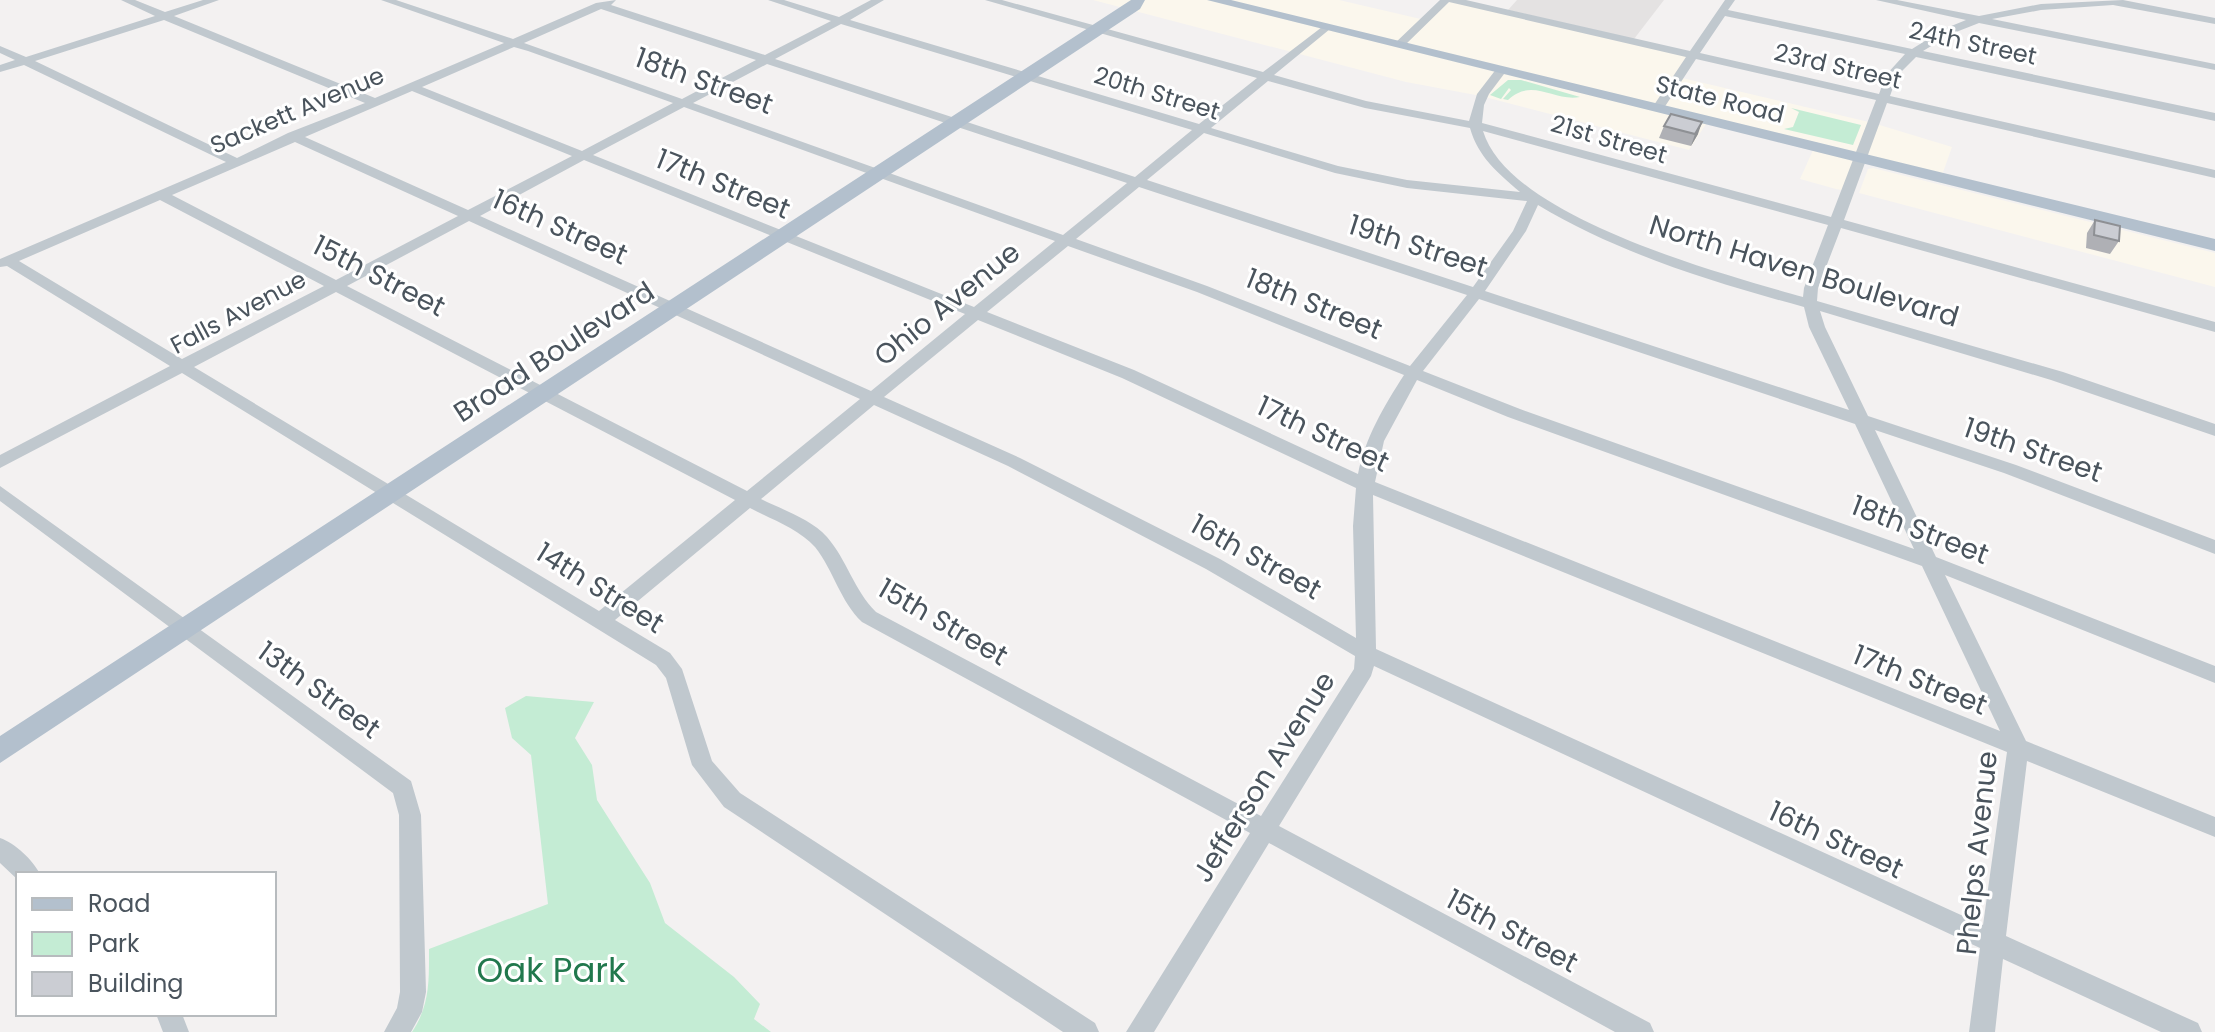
<svg xmlns="http://www.w3.org/2000/svg" width="2215" height="1032" font-family="Poppins,sans-serif">
<style>
.commercial{fill:#fbf7ed}
.education{fill:#e4e2e2}
.green{fill:#c4ecd4}
.lines{fill:none;stroke-linecap:round;stroke-linejoin:round}
.minor{fill:#c0c8ce;fill-rule:evenodd}
.major{fill:#b3c0cd;fill-rule:evenodd}
.wall{fill:#afb0b5}
.shaded-wall{fill:#8e9094}
.building{fill:#cbcdd3;stroke:#8e9094;stroke-width:2}
.labels{text-anchor:middle;dominant-baseline:central;stroke-width:6;stroke-linejoin:round;paint-order:stroke}
.far-street-label{font-size:24px;fill:#4a545d;stroke:#fff}
.street-label{font-size:28px;fill:#4a545d;stroke:#fff}
.near-park-label{font-size:34px;fill:#21784d;stroke:#fff}
</style>
<rect width="100%" height="100%" fill="#f3f1f1"/>
<path class="commercial" d="M 1093,0 L 1339,0 L 1425,20 L 1446,0 L 1693,55 L 1678,77 L 1873,123 L 1952,147 L 1941,178 L 1860,158 L 1847,191 L 1836,189 L 1800,179 L 1814,148 L 1708,121 L 1689,150 L 1481,96 L 1406,82 Z
M 1873,168 L 2215,253 L 2215,287 L 1859,193 L 1868,169 Z"/>
<path class="education" d="M 1517,0 L 1664,0 L 1634,39 L 1508,10 Z"/>
<path class="green" d="M 1508,80 L 1521,80 L 1580,97 C 1554,102 1532,77 1508,100 L 1503,99 L 1511,90 L 1509,88 L 1501,99 L 1490,95 Z
M 1791,108 L 1861,125 L 1853,145 L 1784,129 L 1793,127 L 1799,112 Z
M 526,696 L 594,702 L 575,738 L 592,765 L 597,800 L 650,883 L 665,923 L 734,977 L 760,1004 L 754,1019 L 771,1032 L 412,1032 C 430,1005 429,981 429,949 L 548,904 L 531,755 L 512,738 L 505,708 Z"/>
<g class="lines">
<path class="minor" d="M 121,0 L 135,0 L 165,12 L 203,0 L 219,0 L 174,16 L 375,98 L 504,43 L 381,0 L 396,0 L 513,39 L 596,3 L 616,0 L 611,5 L 765,55 L 831,21 L 768,0 L 784,0 L 839,17 L 871,0 L 884,0 L 850,20 L 1199,124 L 1257,78 L 985,0 L 1002,0 L 1263,72 L 1326,24 L 1331,27 L 1330,29 L 1274,75 L 1366,101 L 1469,121 L 1477,94 L 1497,68 L 1505,68 L 1507,70 L 1489,94 L 1484,105 L 1482,123 L 1831,217 L 1876,100 L 1696,59 L 1662,111 L 1658,112 L 1652,108 L 1686,57 L 1449,2 L 1403,47 L 1393,45 L 1440,0 L 1466,0 L 1690,51 L 1725,0 L 1735,0 L 1728,10 L 1912,49 L 1944,29 L 1966,20 L 1876,0 L 1897,0 L 1979,16 L 2041,4 L 2123,0 L 2215,18 L 2215,24 L 2113,5 L 2041,10 L 1992,19 L 2215,64 L 2215,70 L 1979,23 L 1951,34 L 1923,51 L 2215,113 L 2215,121 L 1916,57 L 1897,76 L 1890,96 L 2215,170 L 2215,178 L 1887,103 L 1844,220 L 2215,322 L 2215,332 L 1841,228 L 1818,288 L 1817,301 L 2063,372 L 2215,424 L 2215,436 L 2051,380 L 1820,311 L 1825,327 L 1868,416 L 2016,465 L 2215,540 L 2215,554 L 2004,473 L 1875,430 L 1936,557 L 2215,666 L 2215,683 L 1945,575 L 2026,741 L 2215,817 L 2215,837 L 2027,761 L 2006,936 L 2198,1023 L 2202,1032 L 2161,1032 L 2003,959 L 1995,1032 L 1969,1032 L 1980,948 L 1374,666 L 1371,676 L 1279,826 L 1650,1023 L 1654,1032 L 1615,1032 L 1269,843 L 1154,1032 L 1126,1032 L 1250,833 L 862,622 C 840,601 834,571 815,547 C 799,529 771,519 750,508 L 615,620 L 670,653 L 682,669 L 712,761 L 740,793 L 1095,1023 L 1099,1032 L 1063,1032 L 724,807 L 692,765 L 666,678 L 656,665 L 182,373 L 0,468 L 0,455 L 170,366 L 7,266 L 0,267 L 0,259 L 226,162 L 24,65 L 0,72 L 0,65 L 15,60 L 0,53 L 0,46 L 26,57 L 155,16 ZM 601,9 L 756,60 L 682,99 L 524,43 ZM 1725,16 L 1905,54 L 1886,75 L 1879,94 L 1700,53 ZM 164,20 L 365,103 L 288,133 L 237,158 L 35,61 ZM 841,24 L 1192,130 L 1135,177 L 775,59 ZM 514,47 L 528,51 L 673,103 L 582,151 L 422,87 ZM 767,64 L 1127,183 L 1063,235 L 693,103 ZM 1268,81 L 1365,108 L 1470,128 C 1478,157 1498,173 1520,192 L 1407,180 L 1338,166 L 1211,128 ZM 412,91 L 572,156 L 468,210 L 305,137 ZM 684,107 L 1055,241 L 974,307 L 593,155 ZM 1483,131 L 1828,225 L 1804,288 L 1803,297 C 1723,274 1509,218 1483,131 ZM 1204,133 L 1335,173 L 1407,188 L 1527,201 L 1513,231 L 1473,287 L 1147,180 ZM 295,142 L 458,216 L 336,280 L 172,195 ZM 584,160 L 965,314 L 871,391 L 480,216 ZM 1139,187 L 1467,295 L 1410,366 L 1207,286 L 1076,239 ZM 160,200 L 324,286 L 182,359 L 19,261 ZM 1538,205 C 1620,254 1712,282 1804,307 L 1809,327 L 1849,410 L 1485,291 L 1526,231 ZM 469,221 L 860,399 L 747,491 L 347,286 ZM 1068,246 L 1197,292 L 1404,375 C 1384,406 1365,438 1358,474 L 1134,370 L 987,312 ZM 336,292 L 735,500 L 599,611 L 194,367 ZM 1479,299 L 1855,424 L 1914,549 L 1520,409 L 1423,371 ZM 978,320 L 1122,378 L 1356,488 L 1353,526 L 1356,638 L 1220,559 L 1020,458 L 884,397 ZM 1417,380 L 1508,417 L 1922,566 L 2000,731 L 1375,482 L 1384,441 ZM 874,405 L 1008,466 L 1206,569 L 1355,656 L 1354,669 L 1261,816 L 876,612 C 854,590 847,560 827,537 C 811,519 783,510 761,499 ZM 1373,495 L 2007,752 L 1983,925 L 1376,649 Z
M 0,486 L 411,781 L 421,815 L 426,992 L 422,1012 L 411,1032 L 384,1032 L 397,1008 L 400,992 L 399,815 L 393,793 L 0,501 Z
M 0,838 C 15,843 33,860 40,874 L 18,874 L 18,880 L 0,863 Z
M 156,1014 L 182,1014 L 189,1032 L 163,1032 Z"/>
<path class="major" d="M 1131,0 L 1145,0 L 1140,9 L 0,763 L 0,736 Z
M 1207,0 L 1231,0 L 2215,239 L 2215,251 Z"/>
</g>
<path class="wall" d="M 1664,126 L 1698,134 L 1691,146 L 1659,138 Z
M 2095,220 L 2119,241 L 2110,254 L 2086,248 L 2087,233 Z"/>
<path class="shaded-wall" d="M 1702,122 L 1698,134 L 1691,146 L 1695,134 Z"/>
<path class="building" d="M 1671,114 L 1702,122 L 1695,134 L 1664,126 Z
M 2095,220 L 2120,226 L 2119,241 L 2094,235 Z"/>
<g class="labels">
<g class="far-street-label">
<text transform="translate(1973 43) rotate(12)">24th Street</text>
<text transform="translate(1838 66) rotate(13)">23rd Street</text>
<text transform="translate(1157 93) rotate(17)">20th Street</text>
<text transform="translate(1720 99) rotate(14)">State Road</text>
<text transform="translate(297 110) rotate(-23)">Sackett Avenue</text>
<text transform="translate(1609 139) rotate(16)">21st Street</text>
<text transform="translate(238 312) rotate(-28)">Falls Avenue</text>
</g>
<g class="street-label">
<text transform="translate(704 81) rotate(20)">18th Street</text>
<text transform="translate(723 184) rotate(22)">17th Street</text>
<text transform="translate(560 227) rotate(24)">16th Street</text>
<text transform="translate(1418 246) rotate(18)">19th Street</text>
<text transform="translate(1804 271) rotate(17)">North Haven Boulevard</text>
<text transform="translate(379 276) rotate(27)">15th Street</text>
<text transform="translate(947 304) rotate(-39)">Ohio Avenue</text>
<text transform="translate(1314 304) rotate(22)">18th Street</text>
<text transform="translate(554 352) rotate(-33)">Broad Boulevard</text>
<text transform="translate(1323 434) rotate(25)">17th Street</text>
<text transform="translate(2033 450) rotate(19)">19th Street</text>
<text transform="translate(1920 530) rotate(21)">18th Street</text>
<text transform="translate(1256 557) rotate(29)">16th Street</text>
<text transform="translate(600 588) rotate(32)">14th Street</text>
<text transform="translate(943 622) rotate(30)">15th Street</text>
<text transform="translate(1920 680) rotate(22)">17th Street</text>
<text transform="translate(319 690) rotate(36)">13th Street</text>
<text transform="translate(1264 777) rotate(-58)">Jefferson Avenue</text>
<text transform="translate(1836 840) rotate(25)">16th Street</text>
<text transform="translate(1977 853) rotate(-84)">Phelps Avenue</text>
<text transform="translate(1512 931) rotate(28)">15th Street</text>
</g>
<g class="near-park-label">
<text x="551" y="970">Oak Park</text>
</g>
</g>
<rect x="16" y="872" width="260" height="144" fill="#ffffff" stroke="#b7bbbe" stroke-width="2"/>
<rect x="32" y="898" width="40" height="12" fill="#b3c0cd" stroke="#b7bbbe" stroke-width="2"/>
<text x="88" y="912" font-size="24" fill="#4a545d">Road</text>
<rect x="32" y="932" width="40" height="24" fill="#c4ecd4" stroke="#b7bbbe" stroke-width="2"/>
<text x="88" y="952" font-size="24" fill="#4a545d">Park</text>
<rect x="32" y="972" width="40" height="24" fill="#cbcdd3" stroke="#b7bbbe" stroke-width="2"/>
<text x="88" y="992" font-size="24" fill="#4a545d">Building</text>
</svg>
